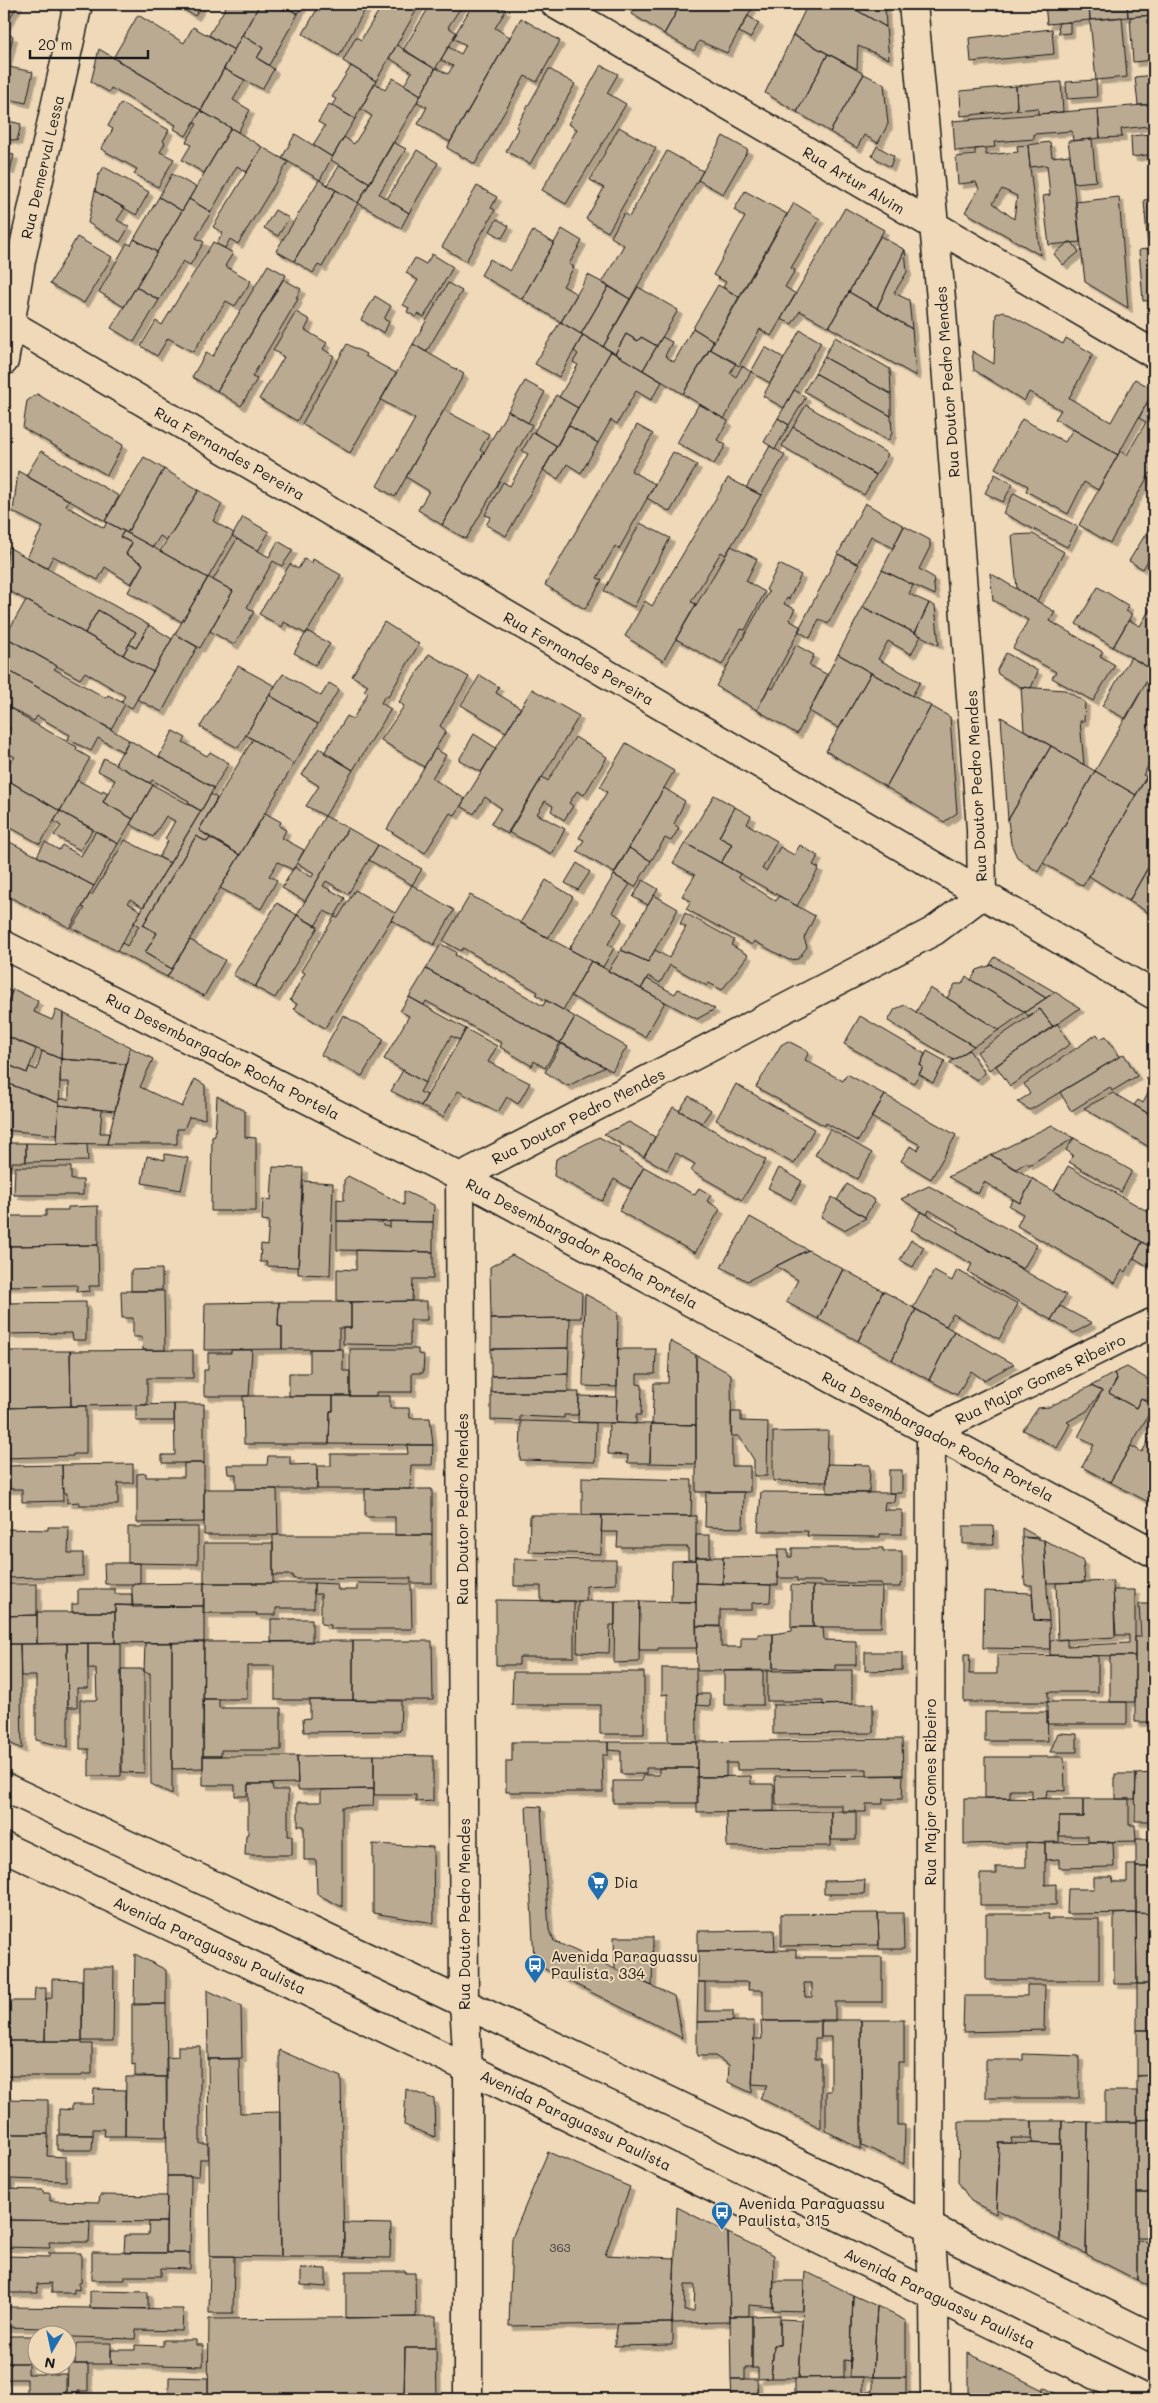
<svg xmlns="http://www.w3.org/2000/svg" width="1158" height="2403" font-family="Mali,sans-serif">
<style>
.building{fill:#bbaa92;stroke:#1c1c1c;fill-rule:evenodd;filter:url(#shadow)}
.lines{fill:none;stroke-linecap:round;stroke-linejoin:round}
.street-casing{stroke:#1c1c1c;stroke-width:31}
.secondary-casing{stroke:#1c1c1c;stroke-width:31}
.street{stroke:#efd9b8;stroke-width:28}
.secondary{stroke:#efd9b8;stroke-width:28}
.labels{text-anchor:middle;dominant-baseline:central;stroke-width:4;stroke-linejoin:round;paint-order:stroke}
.number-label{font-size:12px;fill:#44403a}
.street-label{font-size:15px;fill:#1c1c1c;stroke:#efd9b8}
.poi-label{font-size:15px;fill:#1c1c1c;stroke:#efd9b8;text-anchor:start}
</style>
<defs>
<filter id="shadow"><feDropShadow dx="4.5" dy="4.5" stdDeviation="0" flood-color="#0004"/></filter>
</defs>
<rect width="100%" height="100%" fill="#efd9b8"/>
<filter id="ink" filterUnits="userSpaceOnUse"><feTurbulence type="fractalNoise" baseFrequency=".02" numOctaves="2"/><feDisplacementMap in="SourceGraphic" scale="10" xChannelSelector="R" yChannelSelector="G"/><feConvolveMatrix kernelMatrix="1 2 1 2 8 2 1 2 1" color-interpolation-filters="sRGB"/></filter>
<g filter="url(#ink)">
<path class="building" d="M 4,4 L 18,4 L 4,28 Z
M 174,4 L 202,4 L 195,16 Z
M 221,4 L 260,4 L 234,50 L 209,35 L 226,7 Z
M 260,4 L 274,4 L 284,10 L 285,7 L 298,14 L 269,65 L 257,58 L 263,48 L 242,35 Z
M 274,4 L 303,4 L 298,14 L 285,7 L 284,10 Z
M 320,4 L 368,4 L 339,56 L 303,34 Z
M 383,4 L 420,4 L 376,81 L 343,61 L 356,37 L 361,40 Z
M 431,4 L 463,4 L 448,27 L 457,33 L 435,69 L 403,50 Z
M 473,4 L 496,4 L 506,10 L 495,28 L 510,37 L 450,142 L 418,124 L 427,107 L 417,102 L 436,68 L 448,74 L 453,66 L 441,60 L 448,47 L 461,54 L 466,45 L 453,38 Z
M 638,4 L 681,4 L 664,34 L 632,14 Z
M 681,4 L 744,4 L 752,8 L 727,53 L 699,41 L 694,51 L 664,34 Z
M 808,4 L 846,4 L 886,27 L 889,59 L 858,46 L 857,69 L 793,35 Z
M 846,4 L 885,4 L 886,27 Z
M 1045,4 L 1089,4 L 1090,20 L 1047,24 Z
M 1089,4 L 1127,4 L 1128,17 L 1090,20 Z
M 1127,4 L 1154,4 L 1154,15 L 1128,17 Z
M 138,15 L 184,43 L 193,27 L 234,50 L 201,110 L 113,58 Z
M 1154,15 L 1154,60 L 1133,62 L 1130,17 Z
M 748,16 L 759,23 L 750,38 L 739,32 Z
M 1122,17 L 1127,77 L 1096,80 L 1090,20 Z
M 521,18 L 560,41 L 537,82 L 525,76 L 475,164 L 447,148 Z
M 1070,22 L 1070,33 L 1059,34 L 1058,23 Z
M 1052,29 L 1054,54 L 971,62 L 969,38 Z
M 4,33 L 13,36 L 6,66 L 4,66 Z
M 242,35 L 263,48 L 257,58 L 274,69 L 262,89 L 224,69 Z
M 793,35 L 828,54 L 797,112 L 765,93 Z
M 397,45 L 435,69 L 421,95 L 404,85 L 412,72 L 389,58 Z
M 99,49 L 201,110 L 186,136 L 174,129 L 176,125 L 111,88 L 109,92 L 91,82 Z
M 828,54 L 864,74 L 830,132 L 797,112 Z
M 601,65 L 618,74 L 607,93 L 626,104 L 566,204 L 542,190 L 577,129 L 568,124 Z
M 4,66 L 33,72 L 26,103 L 4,98 Z
M 351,66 L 376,81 L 355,119 L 332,105 L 336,99 L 332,97 Z
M 224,69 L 245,80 L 233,100 L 250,110 L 238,132 L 201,111 Z
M 549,69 L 575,84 L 530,164 L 506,151 L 518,129 L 516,127 Z
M 864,74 L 884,84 L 888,124 L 878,143 L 864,135 L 857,148 L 830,132 Z
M 1154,75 L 1154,104 L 1138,105 L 1135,77 Z
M 393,78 L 421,95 L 370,183 L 331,160 L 344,137 L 354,144 L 372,116 L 361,109 L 375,83 L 385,90 Z
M 1096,80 L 1097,97 L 1067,99 L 1066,82 Z
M 1061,82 L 1063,112 L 1038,114 L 1038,108 L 1017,110 L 1016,86 Z
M 1016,86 L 1017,110 L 961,116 L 960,91 Z
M 121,103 L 169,130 L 163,141 L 165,143 L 160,152 L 174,159 L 158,187 L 134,174 L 137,169 L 101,149 L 113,129 L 108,126 Z
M 329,104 L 355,119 L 332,157 L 313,145 L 325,126 L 318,122 Z
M 1154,104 L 1154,134 L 1149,134 L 1148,126 L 1121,129 L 1122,137 L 1100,138 L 1098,109 Z
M 1098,109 L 1100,138 L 1073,141 L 1072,131 L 1034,134 L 1034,139 L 994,142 L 995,147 L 955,151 L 953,121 Z
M 201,111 L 231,128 L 204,173 L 182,160 L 191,145 L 186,142 L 197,124 L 194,122 Z
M 4,120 L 21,124 L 17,141 L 4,138 Z
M 619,127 L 656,148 L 608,232 L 586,219 L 604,188 L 590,180 Z
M 231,128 L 262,147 L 247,172 L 237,166 L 211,212 L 189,199 Z
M 295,134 L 332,157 L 320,180 L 282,158 Z
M 1149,134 L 1154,134 L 1154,154 L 1132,157 L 1131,136 Z
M 723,136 L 748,150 L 723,194 L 698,180 Z
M 1092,139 L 1096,181 L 1074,183 L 1068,141 Z
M 393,142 L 406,149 L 379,194 L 409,213 L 401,228 L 358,203 Z
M 1050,142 L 1052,157 L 1070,155 L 1080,242 L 1049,245 L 1043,196 L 1050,195 L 1047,165 L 1030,167 L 1028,145 Z
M 1028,145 L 1030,167 L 1040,255 L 965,212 L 979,189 L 976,182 L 958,184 L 956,157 L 975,155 L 975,149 L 986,148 L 986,155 L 1018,152 L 1017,146 ZM 1002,189 L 1017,196 L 1014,219 L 993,203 Z
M 877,146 L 894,156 L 890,167 L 872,156 Z
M 262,147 L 288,162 L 238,244 L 230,239 L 225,248 L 216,244 L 223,233 L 213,227 Z
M 417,150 L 438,163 L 409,213 L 387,199 Z
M 667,151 L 703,171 L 630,299 L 602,283 L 624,245 L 611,237 L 624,213 L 629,217 Z
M 4,153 L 14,155 L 10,170 L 4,169 Z
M 340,165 L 370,183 L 358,203 L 327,185 Z
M 104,167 L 149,192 L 136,215 L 95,191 L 98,176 Z
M 172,174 L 196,187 L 182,211 L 159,197 Z
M 319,180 L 336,190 L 294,261 L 276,251 Z
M 477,186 L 497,197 L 491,208 L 495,210 L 466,261 L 442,247 Z
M 336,190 L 358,203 L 322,267 L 318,265 L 313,273 L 294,261 Z
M 95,191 L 125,208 L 117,220 L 129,227 L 120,242 L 88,223 Z
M 745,191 L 787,214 L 739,297 L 723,287 L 726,282 L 713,275 L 745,217 L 734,210 Z
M 159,197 L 182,211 L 157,252 L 134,239 Z
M 1119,197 L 1128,308 L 1085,282 L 1076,202 Z
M 189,199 L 211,212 L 196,238 L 204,242 L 190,265 L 183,261 L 159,300 L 136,287 Z
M 1154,199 L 1154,300 L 1143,301 L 1139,250 L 1148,249 L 1144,200 Z
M 794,203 L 820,219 L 791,268 L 795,270 L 785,287 L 796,294 L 771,336 L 760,329 L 739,366 L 710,349 Z
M 845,208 L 884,230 L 829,327 L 800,311 L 792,324 L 781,319 Z
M 275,210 L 289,218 L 278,236 L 264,228 Z
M 497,219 L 509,226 L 502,238 L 490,231 Z
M 562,229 L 582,241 L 569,264 L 574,267 L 563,286 L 577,294 L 561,322 L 522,299 Z
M 533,231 L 554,243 L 522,299 L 481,275 L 490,259 L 510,271 Z
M 880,236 L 905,250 L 877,308 L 849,292 Z
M 77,237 L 112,257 L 84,303 L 50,284 Z
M 134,239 L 157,252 L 124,307 L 99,292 L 127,243 L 131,245 Z
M 213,242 L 233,253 L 225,266 L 251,281 L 235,306 L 226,301 L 193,352 L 168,338 L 157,356 L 141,346 L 156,321 L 162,325 Z
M 1069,242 L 1072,242 L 1079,252 L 1063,265 L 1054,254 Z
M 905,250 L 907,272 L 894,293 L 909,300 L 912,329 L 877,308 Z
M 432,254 L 453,267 L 424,317 L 418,314 L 416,317 L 407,312 L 409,308 L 403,305 L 418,280 L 406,273 L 415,258 L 426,264 Z
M 268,265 L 286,275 L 217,391 L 192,377 L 206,353 L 213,356 Z
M 588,275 L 609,286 L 581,334 L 561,322 Z
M 283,279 L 301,289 L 296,298 L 298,299 L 252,377 L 257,379 L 241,406 L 217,391 Z
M 448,283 L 462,291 L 426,352 L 413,344 Z
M 718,285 L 739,297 L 714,341 L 693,328 Z
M 609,286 L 630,299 L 603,347 L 581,334 Z
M 136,287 L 159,300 L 134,342 L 111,328 Z
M 638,287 L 678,310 L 657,346 L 641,337 L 638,341 L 626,334 L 615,354 L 603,347 Z
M 849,292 L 912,329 L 916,376 L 829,327 Z
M 375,296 L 391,306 L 384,319 L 389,322 L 384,333 L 361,320 Z
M 1003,311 L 1063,344 L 1066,338 L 1093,354 L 1069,398 L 1111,422 L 1135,379 L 1154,390 L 1118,455 L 1055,419 L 1061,410 L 1029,392 L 1024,401 L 974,370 L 972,351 L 994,364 L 996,314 Z
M 296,312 L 310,320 L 305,330 L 327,343 L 323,349 L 334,356 L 297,421 L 259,399 L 284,357 L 273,350 Z
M 560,322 L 583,335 L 559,377 L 535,364 Z
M 693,328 L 714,341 L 683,394 L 643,370 L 662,337 L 672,342 L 665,356 L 674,362 Z
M 800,330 L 821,342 L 784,408 L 763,396 Z
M 626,334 L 638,341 L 641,337 L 657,346 L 643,370 L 615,354 Z
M 583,335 L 611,351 L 578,408 L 559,397 L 578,365 L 573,362 L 578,354 L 574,351 Z
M 835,337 L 890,369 L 891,394 L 824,357 Z
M 347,344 L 366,354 L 365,356 L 396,373 L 350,453 L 302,424 Z
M 413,344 L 464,374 L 395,497 L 377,486 L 415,419 L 381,400 Z
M 765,347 L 784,358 L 770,383 L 751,372 Z
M 710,349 L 736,363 L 730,373 L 736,377 L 742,366 L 751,372 L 724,419 L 683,394 Z
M 611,351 L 662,382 L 651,400 L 636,391 L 617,424 L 611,420 L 598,443 L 568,425 Z
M 824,357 L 891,394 L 891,416 L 815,373 Z
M 815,373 L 891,416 L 892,433 L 888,441 L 804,391 Z
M 525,381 L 545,392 L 528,423 L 508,411 Z
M 794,390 L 806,397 L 789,425 L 778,418 Z
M 1154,390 L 1154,475 L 1150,473 L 1110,543 L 1079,525 L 1120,451 L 1127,455 L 1146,422 L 1139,418 Z
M 37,394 L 123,445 L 107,475 L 23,428 L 27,401 Z
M 556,395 L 578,408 L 557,446 L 534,432 Z
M 699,404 L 728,421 L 717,440 L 726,445 L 714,464 L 677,443 Z
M 806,405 L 888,454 L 876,475 L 793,427 Z
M 444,410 L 489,434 L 480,450 L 484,453 L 442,525 L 418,510 L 429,491 L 406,477 Z
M 508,411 L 532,425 L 466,539 L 442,525 Z
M 778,418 L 789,425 L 775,449 L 764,442 Z
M 1022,419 L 1065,442 L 1073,429 L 1118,455 L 1098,490 L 1084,482 L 1068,514 L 1026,491 L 1028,486 L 995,468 Z
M 568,425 L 598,443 L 581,473 L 567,464 L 558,479 L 543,470 Z
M 637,425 L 653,434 L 631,471 L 655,484 L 619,549 L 615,546 L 597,578 L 602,580 L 585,609 L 545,585 Z
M 793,427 L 876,475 L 864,495 L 782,446 Z
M 533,432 L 557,446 L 506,536 L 486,525 L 491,517 L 485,515 L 503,482 L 510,486 L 528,454 L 522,451 Z
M 770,446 L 785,455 L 761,495 L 746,488 Z
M 41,451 L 119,496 L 105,521 L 26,476 Z
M 673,452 L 697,465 L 670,512 L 647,498 Z
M 144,457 L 164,469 L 127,533 L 105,521 Z
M 164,469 L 199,490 L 167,540 L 160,536 L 153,547 L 127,533 Z
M 18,471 L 69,500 L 66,506 L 104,528 L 107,522 L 124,531 L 120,537 L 132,543 L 126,554 L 143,564 L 131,584 L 105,567 L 98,580 L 53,556 L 47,568 L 27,557 L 43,527 L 13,512 Z
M 995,474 L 1013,484 L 1003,502 L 985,493 Z
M 728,478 L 761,495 L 726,555 L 721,552 L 691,602 L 696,604 L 663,661 L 625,636 L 645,601 L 652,606 Z
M 199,490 L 222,504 L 213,521 L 234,533 L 208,578 L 160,551 Z
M 1014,493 L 1078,527 L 1067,547 L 1003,513 Z
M 865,503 L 904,526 L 893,548 L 871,536 L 857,564 L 838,554 Z
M 243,517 L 269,532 L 258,551 L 232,536 Z
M 640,523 L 670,538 L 634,607 L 604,591 Z
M 904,526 L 930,540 L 930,547 L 919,569 L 933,577 L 935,595 L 882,570 Z
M 1150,527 L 1153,529 L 1154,527 L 1154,550 L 1143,569 L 1129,561 Z
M 124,531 L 208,578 L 182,622 L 128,592 L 143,564 L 126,554 L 132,543 L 120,537 Z
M 1033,534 L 1064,552 L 1037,601 L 1017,589 L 1012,535 Z
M 237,539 L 269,557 L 278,541 L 293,550 L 282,566 L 273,561 L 247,607 L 254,612 L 234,645 L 210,631 L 233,591 L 213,580 Z
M 731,546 L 757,559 L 746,581 L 765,592 L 745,630 L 741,629 L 722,665 L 676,639 Z
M 8,547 L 149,625 L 136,648 L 129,644 L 136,632 L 98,610 L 85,633 L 4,588 Z
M 838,554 L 859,564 L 828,624 L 819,619 L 810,638 L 798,631 Z
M 304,559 L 312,563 L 313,559 L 341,575 L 306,634 L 284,622 L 282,627 L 259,614 L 290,564 L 298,569 Z
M 779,564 L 801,575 L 789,599 L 787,598 L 784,604 L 795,609 L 789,620 L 801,627 L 757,710 L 716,686 L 769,592 L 766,590 Z
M 882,570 L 913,585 L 909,594 L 929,603 L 915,633 L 863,607 Z
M 990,573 L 1055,612 L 1050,621 L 1103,652 L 1100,656 L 1115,665 L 1093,701 L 1052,678 L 1056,672 L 1013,648 L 1028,620 L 993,600 Z
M 208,577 L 233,591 L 200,648 L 175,634 Z
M 1098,587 L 1129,606 L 1126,611 L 1132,614 L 1113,647 L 1076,624 Z
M 26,600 L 153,672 L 132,708 L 121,702 L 125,696 L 85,672 L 80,679 L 5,637 Z
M 1154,602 L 1154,660 L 1149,668 L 1113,647 L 1129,620 L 1140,626 Z
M 929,603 L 935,606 L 939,645 L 915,633 Z
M 863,607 L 921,636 L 911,654 L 888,641 L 878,659 L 920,682 L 912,696 L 838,654 Z
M 98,610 L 136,632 L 123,655 L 85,633 Z
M 384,622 L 419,644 L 388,697 L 385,695 L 381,703 L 391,709 L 353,770 L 324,753 L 347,716 L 353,719 L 368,693 L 364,691 L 368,685 L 352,676 Z
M 149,625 L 172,639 L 153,672 L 123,655 L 129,644 L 136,648 Z
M 307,631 L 330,644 L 315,665 L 294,653 Z
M 175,634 L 197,647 L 162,712 L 137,699 Z
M 4,636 L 57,666 L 54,669 L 106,698 L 108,695 L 125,704 L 111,729 L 4,668 Z
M 796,645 L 814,655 L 809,665 L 828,675 L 797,734 L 757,710 L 769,687 L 773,689 Z
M 1006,653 L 1038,671 L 1031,688 L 1021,687 L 998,674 L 997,670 Z
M 429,654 L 469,677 L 440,726 L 446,731 L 424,767 L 381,740 L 404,706 L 399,702 Z
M 838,654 L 871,673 L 839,728 L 809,711 Z
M 1131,657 L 1153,670 L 1126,719 L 1102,706 Z
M 238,666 L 275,686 L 238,748 L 200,727 Z
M 4,668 L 129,740 L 123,752 L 98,738 L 91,751 L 68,739 L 70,735 L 37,716 L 34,721 L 4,705 Z
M 1153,670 L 1154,756 L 1143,775 L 1147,777 L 1136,795 L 1095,771 Z
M 871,673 L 931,706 L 886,787 L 826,751 Z
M 283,674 L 321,696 L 329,683 L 339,689 L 318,724 L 269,695 Z
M 480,675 L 499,687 L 496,693 L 521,708 L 506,732 L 461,705 Z
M 1021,687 L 1065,690 L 1085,702 L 1084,721 L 1080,721 L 1084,765 L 1024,730 Z
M 532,689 L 579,716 L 508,834 L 491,824 L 501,808 L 485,797 L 474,814 L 461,806 Z
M 269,695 L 318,724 L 294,764 L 246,735 Z
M 4,705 L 22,714 L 21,716 L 77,747 L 76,750 L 90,758 L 60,811 L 4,778 L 4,756 L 12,761 L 15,757 L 4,751 L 4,739 L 10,728 L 4,724 Z
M 931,706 L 950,717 L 957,813 L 944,822 L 886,787 Z
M 1001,717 L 1051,746 L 1008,820 Z
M 173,731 L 186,738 L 183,742 L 207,756 L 210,752 L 229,763 L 214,788 L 159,757 Z
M 474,734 L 496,748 L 481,772 L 459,760 Z
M 575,737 L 607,757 L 584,795 L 577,791 L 569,803 L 573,806 L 564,820 L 551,811 L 553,806 L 545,801 L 537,814 L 565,829 L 552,854 L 508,832 L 542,777 L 548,781 Z
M 253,739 L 294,764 L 240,855 L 199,830 Z
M 129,740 L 214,788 L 201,811 L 188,803 L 189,801 L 152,780 L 150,783 L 115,764 Z
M 626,743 L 674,771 L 614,873 L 577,851 L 584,840 L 579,838 L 607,792 L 600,787 Z
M 1051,746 L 1095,771 L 1038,872 L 1017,857 L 1011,844 L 1008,820 Z
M 319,748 L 353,770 L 325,816 L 306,806 L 319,786 L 302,775 Z
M 435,749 L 446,755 L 432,778 L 465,799 L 455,815 L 450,813 L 425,853 L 387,829 Z
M 104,758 L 153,785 L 133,819 L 103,802 L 115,780 L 98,771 Z
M 1152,767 L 1154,768 L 1154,857 L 1129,901 L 1089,876 Z
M 1095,771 L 1136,795 L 1083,886 L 1043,863 Z
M 4,778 L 60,811 L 40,844 L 4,824 Z
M 77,780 L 102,793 L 103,790 L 108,793 L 103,802 L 133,819 L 118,844 L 60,811 Z
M 153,785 L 201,811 L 170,863 L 159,857 L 168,841 L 165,839 L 175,821 L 166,816 L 153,837 L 130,824 Z
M 664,788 L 685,801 L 674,824 L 679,828 L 671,841 L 665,838 L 651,861 L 629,848 Z
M 211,794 L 217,798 L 199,830 L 210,838 L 207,842 L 196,836 L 143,925 L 157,933 L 145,953 L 172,969 L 167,977 L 117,951 L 122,943 L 127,946 L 139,926 L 134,923 Z
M 714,795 L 735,807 L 719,837 L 732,844 L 721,863 L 685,843 Z
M 735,807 L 751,816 L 747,824 L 777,841 L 762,869 L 766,871 L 780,847 L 794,855 L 800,845 L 818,856 L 813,865 L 819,868 L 797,906 L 721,863 L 732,844 L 719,837 Z
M 60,811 L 93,829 L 80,850 L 54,835 L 61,826 L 54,821 Z
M 265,813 L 281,822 L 279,826 L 286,830 L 282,838 L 304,850 L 293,870 L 278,862 L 269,876 L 277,880 L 261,909 L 220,888 Z
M 325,816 L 348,828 L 305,901 L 282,888 L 294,867 L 312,877 L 314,873 L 297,863 Z
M 348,828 L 378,845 L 348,894 L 326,881 L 323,886 L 345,898 L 335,916 L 324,911 L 315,926 L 297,915 Z
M 96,831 L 118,844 L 94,886 L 37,856 L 45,842 L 59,850 L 62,845 L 81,856 Z
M 196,836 L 207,842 L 210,838 L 240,855 L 172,969 L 145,953 L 157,933 L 143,925 Z
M 4,839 L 94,886 L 70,928 L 4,894 Z
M 125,840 L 170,863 L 143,907 L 130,899 L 128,903 L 141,911 L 117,951 L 72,928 L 85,908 L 82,907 L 90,894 L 92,895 Z
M 685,843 L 740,874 L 738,877 L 776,901 L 779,896 L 815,916 L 804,938 L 807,947 L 798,959 L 789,960 L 754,941 L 752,945 L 686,909 L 691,901 L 682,896 L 695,875 L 673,863 Z
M 378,845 L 422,869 L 412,885 L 369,860 Z
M 629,848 L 651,861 L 635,887 L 614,875 Z
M 1154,857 L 1154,916 L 1129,901 Z
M 577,863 L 590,872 L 578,890 L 565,883 Z
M 614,875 L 630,884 L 612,912 L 623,919 L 608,944 L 614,948 L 603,967 L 569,949 Z
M 546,880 L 573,897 L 548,938 L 520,923 Z
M 643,880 L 658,889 L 648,905 L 633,897 Z
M 412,885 L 454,910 L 434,945 L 391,920 Z
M 355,890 L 395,913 L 325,1028 L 294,1009 L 297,1004 L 290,1000 L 305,973 L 301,971 L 334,917 L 338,918 Z
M 470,895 L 591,961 L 563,1010 L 536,995 L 538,992 L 463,948 L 461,951 L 443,941 Z
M 654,895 L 678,909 L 648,962 L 621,950 Z
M 277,903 L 297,915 L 255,987 L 233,975 Z
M 685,913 L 734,940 L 731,945 L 748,955 L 722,990 L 709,983 L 707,986 L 670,965 L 660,983 L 648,976 L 641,989 L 608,971 L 621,950 L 648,962 L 655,950 L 669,958 L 686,927 L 680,924 Z
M 297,915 L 318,927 L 275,998 L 255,987 Z
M 190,940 L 225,960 L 204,996 L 167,977 Z
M 441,944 L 456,952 L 455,955 L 543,1006 L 546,1000 L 575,1017 L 560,1043 L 426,969 Z
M 995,957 L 1055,992 L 1046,998 L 992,965 L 989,966 Z
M 591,961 L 665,1002 L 645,1037 L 571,996 Z
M 992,965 L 1046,998 L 1025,1012 L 971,980 L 977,970 Z
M 426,969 L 560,1043 L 545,1068 L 534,1061 L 532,1066 L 500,1047 L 502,1043 L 426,1001 L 424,1005 L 409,997 Z
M 966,976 L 971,980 L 1025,1012 L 999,1030 L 947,998 L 955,984 L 962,984 Z
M 647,979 L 675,994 L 678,989 L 715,1009 L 697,1019 L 641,989 Z
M 4,988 L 12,992 L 4,1011 Z
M 930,988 L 947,998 L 999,1030 L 974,1046 L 916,1012 Z
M 13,989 L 38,1001 L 34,1012 L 52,1020 L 56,1010 L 63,1013 L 61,1059 L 4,1035 L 4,1011 Z
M 1055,992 L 1080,1008 L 1053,1027 L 1040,1009 L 1028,1016 L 1025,1012 Z
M 409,997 L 466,1029 L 460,1040 L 451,1036 L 425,1083 L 384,1059 L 409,1016 L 400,1011 Z
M 905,1005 L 916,1012 L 974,1046 L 954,1060 L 888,1021 L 895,1009 Z
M 1040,1009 L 1053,1027 L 989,1070 L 977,1052 Z
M 63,1013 L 130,1047 L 127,1064 L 61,1059 Z
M 343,1015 L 384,1039 L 362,1076 L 321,1055 Z
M 860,1016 L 925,1054 L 920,1065 L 923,1067 L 914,1083 L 844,1044 Z
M 575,1017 L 627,1047 L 612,1071 L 560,1043 Z
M 1057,1023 L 1070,1044 L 1010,1086 L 996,1066 Z
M 466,1029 L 497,1046 L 488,1062 L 530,1083 L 518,1104 L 507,1097 L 498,1112 L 458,1091 L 443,1117 L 421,1106 Z
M 1097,1034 L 1100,1039 L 1106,1036 L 1119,1057 L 1030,1110 L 1017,1102 L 1030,1094 L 1024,1084 Z
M 4,1035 L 36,1049 L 27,1073 L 4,1063 Z
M 788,1041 L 809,1052 L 805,1060 L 843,1081 L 847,1074 L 885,1095 L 858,1141 L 826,1123 L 825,1126 L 756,1087 L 781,1045 Z
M 562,1043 L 605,1067 L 568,1086 L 545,1072 Z
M 130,1047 L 153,1059 L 140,1087 L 182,1107 L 195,1079 L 205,1085 L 205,1119 L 189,1117 L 184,1129 L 177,1129 L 177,1144 L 107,1144 Z
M 969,1050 L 985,1073 L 977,1080 L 949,1063 Z
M 42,1051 L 61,1059 L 59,1103 L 4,1082 L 4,1063 L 27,1073 L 29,1067 L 37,1070 Z
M 927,1051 L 945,1061 L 933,1083 L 919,1074 L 923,1067 L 920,1065 Z
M 1124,1054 L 1137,1076 L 1112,1091 L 1110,1087 L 1071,1111 L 1060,1092 Z
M 61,1059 L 127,1064 L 115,1111 L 59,1105 L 59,1099 L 69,1099 L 69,1082 L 60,1082 Z
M 403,1070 L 425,1083 L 420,1092 L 427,1095 L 421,1106 L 391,1091 Z
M 1154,1073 L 1154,1117 L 1134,1105 L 1138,1100 L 1143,1103 L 1154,1083 L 1145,1078 Z
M 4,1082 L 59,1103 L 57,1135 L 4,1130 Z
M 736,1084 L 814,1129 L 794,1164 L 716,1120 Z
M 1113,1093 L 1154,1117 L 1154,1150 L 1084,1108 Z
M 885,1095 L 956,1135 L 931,1179 L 901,1161 L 910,1146 L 918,1150 L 920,1145 L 871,1117 Z
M 217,1096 L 245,1111 L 245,1137 L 256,1138 L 256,1211 L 211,1211 L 212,1137 L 215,1136 Z
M 689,1096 L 711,1110 L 702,1123 L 679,1111 Z
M 59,1105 L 102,1110 L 100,1133 L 109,1133 L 107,1144 L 57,1143 Z
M 673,1107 L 766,1160 L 742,1200 L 691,1171 L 695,1164 L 676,1153 L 667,1170 L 644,1157 Z
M 629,1122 L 655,1137 L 644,1157 L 604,1134 Z
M 1052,1125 L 1074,1138 L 1029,1165 L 1027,1162 L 1016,1169 L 991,1155 Z
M 830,1129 L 872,1153 L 857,1179 L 815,1155 Z
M 599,1137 L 621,1149 L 619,1152 L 644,1167 L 631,1189 L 614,1179 L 602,1201 L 554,1176 L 556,1159 Z
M 1074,1138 L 1132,1171 L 1121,1192 L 1069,1162 L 1073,1155 L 1066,1150 Z
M 4,1143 L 26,1143 L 26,1162 L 12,1162 L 12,1166 L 4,1166 Z
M 26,1143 L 87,1144 L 88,1161 L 26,1162 Z
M 165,1154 L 188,1158 L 181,1190 L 142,1183 L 147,1156 L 165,1160 Z
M 991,1155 L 1033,1179 L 1020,1203 L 984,1182 L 978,1194 L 948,1177 Z
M 1068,1166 L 1154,1215 L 1154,1249 L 1054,1191 Z
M 15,1167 L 71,1167 L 71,1180 L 83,1180 L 83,1195 L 14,1195 Z
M 273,1167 L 303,1168 L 298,1267 L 267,1266 L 267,1262 L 260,1262 L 261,1244 L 267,1245 L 269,1221 L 262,1220 L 263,1199 L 271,1200 Z
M 644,1167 L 695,1195 L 699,1188 L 711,1195 L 707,1201 L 720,1209 L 695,1253 L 619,1211 Z
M 779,1168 L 802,1181 L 791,1200 L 768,1188 Z
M 348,1176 L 404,1205 L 404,1191 L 434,1205 L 433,1222 L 337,1221 L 337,1199 L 344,1200 L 344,1180 Z
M 1033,1179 L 1142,1242 L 1126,1272 L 1122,1270 L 1115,1283 L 1017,1226 L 1023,1214 L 1009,1206 L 1013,1199 L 1020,1203 Z
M 303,1181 L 333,1183 L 330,1275 L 298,1274 Z
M 847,1184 L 875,1200 L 865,1217 L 837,1200 Z
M 929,1186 L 1037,1245 L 1023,1269 L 957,1232 L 959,1228 L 929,1210 L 927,1215 L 901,1199 Z
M 832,1197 L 837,1200 L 866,1218 L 844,1230 L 821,1217 Z
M 98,1206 L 98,1245 L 4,1246 L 4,1216 L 46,1216 L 46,1210 L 68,1210 L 68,1207 Z
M 921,1211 L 1066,1295 L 1051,1320 L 968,1272 L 972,1264 L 911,1230 Z
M 750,1217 L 789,1239 L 808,1250 L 747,1281 L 721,1267 Z
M 337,1221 L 382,1222 L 383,1226 L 390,1227 L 390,1221 L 433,1222 L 433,1252 L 337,1250 Z
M 911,1240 L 924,1247 L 913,1267 L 900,1260 Z
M 1142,1242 L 1154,1249 L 1154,1270 L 1134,1258 Z
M 98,1245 L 99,1286 L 89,1286 L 90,1291 L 77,1292 L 77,1285 L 4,1286 L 4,1246 Z
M 356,1250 L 433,1252 L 433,1279 L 413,1279 L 412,1301 L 337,1302 L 337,1269 L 356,1270 Z
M 808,1250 L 843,1269 L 818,1319 L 786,1302 L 798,1280 L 776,1266 Z
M 512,1255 L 582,1293 L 581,1318 L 491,1319 L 490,1267 Z
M 162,1269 L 162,1290 L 131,1291 L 131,1270 Z
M 843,1269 L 883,1291 L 858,1341 L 818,1319 Z
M 957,1270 L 1018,1304 L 999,1339 L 953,1314 L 946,1326 L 913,1308 L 934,1271 L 952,1281 Z
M 121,1291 L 164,1291 L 165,1350 L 143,1350 L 142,1337 L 133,1337 L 133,1318 L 122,1318 Z
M 883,1291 L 916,1309 L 892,1360 L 858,1341 Z
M 585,1294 L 618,1312 L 617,1387 L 583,1386 Z
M 427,1301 L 427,1320 L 410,1320 L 410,1345 L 343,1344 L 343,1328 L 351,1328 L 351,1302 Z
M 86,1302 L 86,1340 L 73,1340 L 72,1333 L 4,1334 L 4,1303 Z
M 279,1302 L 278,1326 L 282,1327 L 282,1349 L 204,1350 L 205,1303 Z
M 279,1302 L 351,1302 L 351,1328 L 339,1328 L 339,1349 L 282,1349 L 282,1327 L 278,1326 Z
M 1060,1306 L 1092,1323 L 1074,1333 L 1051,1320 Z
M 916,1309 L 954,1331 L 929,1380 L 892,1360 Z
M 570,1318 L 569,1348 L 491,1349 L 491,1319 Z
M 954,1331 L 1014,1364 L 984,1380 L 971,1371 L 957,1395 L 929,1380 Z
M 670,1341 L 696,1355 L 696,1425 L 652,1424 L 654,1383 L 668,1383 Z
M 569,1348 L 568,1374 L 491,1376 L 491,1349 Z
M 310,1349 L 343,1349 L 343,1371 L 350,1371 L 350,1396 L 289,1396 L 289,1373 L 310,1373 Z
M 350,1349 L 418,1349 L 418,1354 L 424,1355 L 423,1373 L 412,1373 L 412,1392 L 376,1392 L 376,1396 L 350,1396 Z
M 618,1349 L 656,1349 L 655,1374 L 637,1374 L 637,1384 L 642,1385 L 641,1415 L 636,1415 L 636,1424 L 616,1423 Z
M 193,1350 L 193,1378 L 147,1378 L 147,1405 L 71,1406 L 70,1351 Z
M 231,1350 L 252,1350 L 249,1396 L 204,1396 L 204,1370 L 208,1370 L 208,1353 L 231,1353 Z
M 4,1351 L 70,1351 L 71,1406 L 4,1408 Z
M 696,1355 L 731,1374 L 732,1466 L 750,1466 L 750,1492 L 696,1492 Z
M 1127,1367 L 1154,1383 L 1154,1405 L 1141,1398 L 1136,1408 L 1109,1393 L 1117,1379 L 1114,1373 Z
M 1114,1373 L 1117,1379 L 1109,1393 L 1136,1408 L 1141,1398 L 1154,1405 L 1110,1482 L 1082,1467 L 1094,1445 L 1078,1437 L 1102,1391 L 1091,1386 Z
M 568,1374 L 568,1392 L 491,1392 L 491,1376 Z
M 1091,1386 L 1102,1391 L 1087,1411 L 1067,1422 L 1070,1424 L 1057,1448 L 1023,1430 L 1038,1408 L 1049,1407 Z
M 491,1392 L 579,1392 L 578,1415 L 564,1415 L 564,1418 L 520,1416 L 520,1421 L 491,1420 Z
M 243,1396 L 333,1396 L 333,1411 L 330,1411 L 329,1444 L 244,1444 Z
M 333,1396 L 390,1396 L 390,1408 L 409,1408 L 410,1418 L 430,1418 L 433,1445 L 329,1444 L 330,1411 L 333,1411 Z
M 579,1396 L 617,1397 L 616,1423 L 578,1422 Z
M 174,1404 L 174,1421 L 136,1421 L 136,1405 Z
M 174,1404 L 204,1404 L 204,1463 L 162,1463 L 162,1455 L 175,1455 Z
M 86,1406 L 86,1454 L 73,1454 L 73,1456 L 4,1458 L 4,1408 Z
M 731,1412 L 741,1412 L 741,1421 L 768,1422 L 767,1476 L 754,1476 L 754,1460 L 739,1436 L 731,1436 Z
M 521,1421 L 596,1423 L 595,1462 L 520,1460 Z
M 609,1423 L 651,1424 L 650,1463 L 627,1463 L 628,1455 L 608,1454 Z
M 651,1424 L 696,1425 L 696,1464 L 650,1463 Z
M 828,1431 L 827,1482 L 773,1481 L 773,1432 Z
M 1154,1431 L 1154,1505 L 1110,1482 L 1131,1446 L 1142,1452 Z
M 407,1445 L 433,1445 L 432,1465 L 411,1465 L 410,1489 L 317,1489 L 317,1466 L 331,1466 L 331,1454 L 408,1454 Z
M 268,1456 L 290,1456 L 290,1465 L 317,1464 L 317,1489 L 236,1489 L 236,1474 L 228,1474 L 227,1465 L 267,1465 Z
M 184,1463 L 204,1463 L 204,1522 L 137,1523 L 137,1474 L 146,1473 L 146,1477 L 184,1477 Z
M 133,1464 L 133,1483 L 118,1483 L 118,1505 L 79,1505 L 79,1502 L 67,1503 L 67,1493 L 63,1493 L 62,1465 Z
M 827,1464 L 870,1465 L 869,1493 L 827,1493 Z
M 62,1465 L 63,1501 L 22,1502 L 22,1489 L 4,1489 L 4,1466 Z
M 889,1470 L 902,1470 L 902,1493 L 889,1493 Z
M 582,1477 L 692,1480 L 691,1516 L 582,1515 Z
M 204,1489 L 277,1489 L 278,1535 L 204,1535 Z
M 365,1489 L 432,1489 L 432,1535 L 395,1535 L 395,1517 L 365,1517 Z
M 706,1492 L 744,1492 L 743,1528 L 705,1527 Z
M 761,1492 L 895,1493 L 894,1502 L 885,1502 L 884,1510 L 902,1510 L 902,1534 L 880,1534 L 880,1537 L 807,1536 L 808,1531 L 758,1531 Z
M 530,1515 L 602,1515 L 601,1554 L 529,1552 Z
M 602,1515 L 696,1516 L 696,1560 L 688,1560 L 688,1547 L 617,1547 L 618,1532 L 601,1532 Z
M 963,1526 L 993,1526 L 994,1544 L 963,1544 Z
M 48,1527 L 69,1527 L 68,1553 L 83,1553 L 83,1576 L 4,1578 L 4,1529 L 48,1530 Z
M 128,1527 L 198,1527 L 198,1564 L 128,1563 Z
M 1022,1528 L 1040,1538 L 1022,1537 Z
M 273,1535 L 432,1535 L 432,1583 L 411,1583 L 411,1578 L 293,1579 L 293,1575 L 273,1575 Z
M 696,1535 L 710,1535 L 710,1557 L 696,1557 Z
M 1022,1537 L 1044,1540 L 1049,1621 L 1034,1620 L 1032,1585 L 1025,1585 Z
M 1044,1540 L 1083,1561 L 1085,1582 L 1047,1583 Z
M 204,1543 L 273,1543 L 273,1583 L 204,1583 Z
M 792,1548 L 883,1548 L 883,1551 L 902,1551 L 902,1583 L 900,1584 L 900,1587 L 882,1587 L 881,1583 L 825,1583 L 825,1581 L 797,1581 L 797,1578 L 778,1578 L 778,1549 L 788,1549 L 788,1557 L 792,1557 Z
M 778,1556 L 778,1585 L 723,1584 L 723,1557 Z
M 696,1557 L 723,1557 L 723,1584 L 696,1583 Z
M 514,1559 L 616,1560 L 616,1584 L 586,1586 L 586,1601 L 541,1601 L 541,1586 L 514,1586 Z
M 696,1560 L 696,1602 L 671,1602 L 672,1561 Z
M 104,1563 L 140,1563 L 140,1584 L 105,1584 Z
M 1113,1581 L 1115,1637 L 1058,1640 L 1056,1583 Z
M 204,1583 L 314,1583 L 314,1608 L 276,1608 L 276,1615 L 256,1615 L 257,1613 L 203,1613 Z
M 204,1583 L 204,1606 L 132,1607 L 132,1584 Z
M 314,1583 L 337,1584 L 338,1590 L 357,1590 L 357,1583 L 411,1584 L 412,1629 L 331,1629 L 331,1625 L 321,1624 L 321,1594 L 314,1594 Z
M 696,1583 L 771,1585 L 770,1602 L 752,1603 L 752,1610 L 720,1610 L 720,1627 L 696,1626 Z
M 4,1584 L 37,1584 L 37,1615 L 4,1616 Z
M 791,1585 L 813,1586 L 813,1627 L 791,1627 Z
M 813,1586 L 882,1587 L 881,1627 L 813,1627 Z
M 78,1589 L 115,1589 L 115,1594 L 132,1594 L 133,1606 L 115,1605 L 115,1612 L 72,1612 L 72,1604 L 78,1604 Z
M 1113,1590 L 1135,1590 L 1135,1656 L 1050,1655 L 1050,1640 L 1067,1639 L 1067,1646 L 1129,1643 L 1129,1635 L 1116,1635 Z
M 984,1591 L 1032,1593 L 1034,1620 L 1049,1621 L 1050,1649 L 983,1648 Z
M 496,1600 L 574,1601 L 574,1657 L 519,1657 L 519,1665 L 496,1665 Z
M 578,1601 L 615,1601 L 615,1625 L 610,1625 L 609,1653 L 577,1652 Z
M 615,1601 L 640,1601 L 639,1662 L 614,1663 Z
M 640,1601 L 696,1602 L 697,1648 L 658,1648 L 658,1650 L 639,1650 Z
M 1139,1604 L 1154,1604 L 1154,1722 L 1135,1722 L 1135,1637 L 1141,1637 Z
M 115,1605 L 204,1606 L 204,1642 L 115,1643 Z
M 37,1612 L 115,1612 L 115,1643 L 37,1644 Z
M 37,1615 L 37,1644 L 4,1644 L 4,1616 Z
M 271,1619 L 312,1619 L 312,1642 L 271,1642 Z
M 696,1626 L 721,1626 L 721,1647 L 741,1647 L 741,1637 L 758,1637 L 758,1634 L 773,1634 L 773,1670 L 697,1671 Z
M 792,1627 L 823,1627 L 824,1640 L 856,1641 L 856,1665 L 835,1665 L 835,1670 L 773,1668 L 773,1634 L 792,1631 Z
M 353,1641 L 353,1700 L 275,1700 L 275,1666 L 247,1666 L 247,1699 L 203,1699 L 204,1642 Z
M 353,1641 L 432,1641 L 433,1700 L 353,1700 Z
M 204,1642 L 203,1768 L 172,1769 L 172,1643 Z
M 67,1643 L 68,1707 L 68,1747 L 36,1740 L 36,1676 L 21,1676 L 20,1644 Z
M 67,1643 L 88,1643 L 88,1688 L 77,1688 L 77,1707 L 68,1707 Z
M 88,1643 L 121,1643 L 121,1776 L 89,1776 L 89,1749 L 80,1749 L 80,1700 L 97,1700 L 96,1669 L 88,1669 Z
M 145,1643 L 172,1643 L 172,1794 L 151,1784 L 150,1673 L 144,1672 Z
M 4,1644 L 20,1644 L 22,1749 L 4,1740 Z
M 865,1652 L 902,1652 L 902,1670 L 865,1671 Z
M 964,1654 L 970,1654 L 969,1674 L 997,1674 L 997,1655 L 1098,1656 L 1098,1692 L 1048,1692 L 1048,1702 L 964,1702 Z
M 1110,1656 L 1135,1656 L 1135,1702 L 1110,1702 Z
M 662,1668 L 696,1668 L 697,1742 L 668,1742 L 668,1694 L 662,1695 Z
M 121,1669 L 144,1669 L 144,1773 L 122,1772 Z
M 852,1670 L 852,1704 L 823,1705 L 823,1701 L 767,1701 L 767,1671 Z
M 724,1671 L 763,1671 L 763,1705 L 724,1705 Z
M 513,1672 L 644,1672 L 644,1734 L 600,1734 L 600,1705 L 512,1705 Z
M 697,1694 L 710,1694 L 710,1706 L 697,1705 Z
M 203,1699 L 219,1699 L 219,1708 L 281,1708 L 281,1750 L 221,1750 L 221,1756 L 203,1756 Z
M 310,1700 L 401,1701 L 400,1731 L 304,1732 L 303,1719 L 310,1718 Z
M 1047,1702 L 1127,1702 L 1127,1724 L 1047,1724 Z
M 873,1704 L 873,1733 L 773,1734 L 773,1705 Z
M 985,1712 L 1047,1712 L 1048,1741 L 985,1741 Z
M 1058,1733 L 1077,1734 L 1077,1752 L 1050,1752 Z
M 902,1739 L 903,1775 L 867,1776 L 867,1769 L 737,1770 L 737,1763 L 726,1763 L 726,1777 L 697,1777 L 697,1742 Z
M 512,1742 L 608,1742 L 608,1755 L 602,1755 L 603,1792 L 506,1792 L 506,1761 L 512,1761 Z
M 608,1742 L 697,1742 L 697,1768 L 646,1768 L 646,1774 L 621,1774 L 621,1751 L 608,1750 Z
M 374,1755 L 433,1756 L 433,1801 L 416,1802 L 416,1795 L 374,1795 Z
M 374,1755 L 374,1789 L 298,1790 L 297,1756 Z
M 203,1756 L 297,1756 L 298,1783 L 248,1784 L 247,1796 L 235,1796 L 235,1785 L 203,1785 Z
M 985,1757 L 1064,1757 L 1065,1791 L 1047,1790 L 1046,1798 L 1032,1799 L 1032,1790 L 1010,1790 L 1010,1798 L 985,1798 Z
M 659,1768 L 697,1768 L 698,1803 L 613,1803 L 613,1781 L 642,1781 L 643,1775 L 659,1775 Z
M 1154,1773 L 1154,1821 L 1135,1821 L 1136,1774 Z
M 1115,1774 L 1136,1774 L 1135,1799 L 1115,1799 Z
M 903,1775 L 902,1799 L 883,1799 L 883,1804 L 866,1804 L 866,1812 L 842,1812 L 842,1805 L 776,1805 L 775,1776 Z
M 751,1776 L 751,1784 L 774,1784 L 774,1811 L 697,1812 L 697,1777 Z
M 248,1784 L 272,1784 L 273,1790 L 288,1790 L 288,1836 L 292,1836 L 292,1855 L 245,1855 L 246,1835 L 248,1834 Z
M 374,1789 L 373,1806 L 342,1807 L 342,1907 L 317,1894 L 316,1860 L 304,1860 L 304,1826 L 298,1826 L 298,1802 L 321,1802 L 321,1790 Z
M 964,1798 L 1083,1799 L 1083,1817 L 1059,1817 L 1059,1842 L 964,1844 Z
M 1083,1799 L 1129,1799 L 1129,1825 L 1135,1825 L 1136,1841 L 1088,1842 L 1088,1836 L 1059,1836 L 1059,1817 L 1083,1817 Z
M 526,1806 L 541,1807 L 549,1930 L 554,1941 L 674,1996 L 682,2038 L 539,1966 L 534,1960 Z
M 831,1811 L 831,1846 L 727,1847 L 726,1812 Z
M 831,1811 L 856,1811 L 856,1840 L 831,1840 Z
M 1136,1839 L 1154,1839 L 1154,1867 L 1136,1867 Z
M 1026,1842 L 1045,1843 L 1045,1885 L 1056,1884 L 1056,1905 L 980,1905 L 980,1874 L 996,1874 L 996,1867 L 1026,1867 Z
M 1113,1842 L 1114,1867 L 1059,1868 L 1059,1859 L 1045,1860 L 1045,1843 Z
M 373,1844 L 433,1847 L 434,1923 L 373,1913 Z
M 1127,1865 L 1136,1865 L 1136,1913 L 1067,1914 L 1068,1889 L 1094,1889 L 1094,1877 L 1113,1877 L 1112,1882 L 1127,1882 Z
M 1136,1867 L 1154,1867 L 1154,1914 L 1136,1913 Z
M 865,1880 L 864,1894 L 824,1894 L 824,1881 Z
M 878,1913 L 879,1945 L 781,1946 L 781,1914 Z
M 878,1913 L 903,1913 L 904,1949 L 879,1949 Z
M 1136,1913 L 1137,1984 L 1114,1984 L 1114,1914 Z
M 1136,1913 L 1154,1914 L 1154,1984 L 1137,1984 Z
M 986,1914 L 1049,1914 L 1048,1919 L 1099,1919 L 1099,1980 L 986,1980 Z
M 774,1930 L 775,1950 L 698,1951 L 698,1931 Z
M 614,1937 L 653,1937 L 652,1986 L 615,1969 Z
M 796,1950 L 796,1957 L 882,1957 L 882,2002 L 835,2002 L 835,2021 L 763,2021 L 763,1990 L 748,1990 L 749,1982 L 698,1982 L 698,1951 ZM 804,1983 L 812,1983 L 812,1997 L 805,1997 Z
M 135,1954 L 166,1970 L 166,2004 L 134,2005 Z
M 83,1967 L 114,1967 L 113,2041 L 82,2041 Z
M 52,1979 L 82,1980 L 82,2041 L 45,2041 L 46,1999 L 52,1998 Z
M 698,1982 L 705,1982 L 705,2011 L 733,2011 L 733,2021 L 697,2022 Z
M 1137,1984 L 1154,1984 L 1154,2030 L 1137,2030 Z
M 1027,1985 L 1045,1985 L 1044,2030 L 963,2032 L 964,1996 L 1027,1996 Z
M 35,1988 L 46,1988 L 45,2041 L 4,2041 L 4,2001 L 34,2001 Z
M 207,1990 L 241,2006 L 242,2058 L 208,2059 Z
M 132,2004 L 166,2004 L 167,2077 L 135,2076 L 135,2064 L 132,2065 Z
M 821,2020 L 861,2020 L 861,2149 L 826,2131 L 826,2091 L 831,2091 L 831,2037 L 821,2037 Z
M 821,2020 L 821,2038 L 815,2038 L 815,2059 L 821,2059 L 821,2128 L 760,2098 L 768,2085 L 752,2084 L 754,2039 L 762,2039 L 761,2021 Z
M 861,2020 L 904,2020 L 904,2062 L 898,2062 L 898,2125 L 905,2125 L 904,2164 L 862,2145 Z
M 754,2021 L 754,2039 L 752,2093 L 728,2082 L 729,2065 L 715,2056 L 697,2056 L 697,2022 Z
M 1137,2030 L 1154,2030 L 1154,2075 L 1137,2076 Z
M 4,2041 L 82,2041 L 82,2044 L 92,2044 L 92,2074 L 83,2074 L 82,2076 L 4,2076 Z
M 178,2046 L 200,2046 L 200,2144 L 208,2144 L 208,2159 L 200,2159 L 199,2176 L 167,2176 L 166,2058 L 178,2057 Z
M 279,2050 L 341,2077 L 344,2257 L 281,2257 Z
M 1023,2054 L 1079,2056 L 1079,2098 L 986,2098 L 986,2060 L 1023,2060 Z
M 208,2059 L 239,2059 L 240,2113 L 280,2112 L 281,2257 L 210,2256 Z
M 1154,2075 L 1154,2119 L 1137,2120 L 1137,2076 Z
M 126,2077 L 167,2077 L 167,2137 L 125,2136 Z
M 94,2089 L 125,2090 L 125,2136 L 104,2136 L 105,2129 L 93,2129 L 93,2135 L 59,2134 L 59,2109 L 72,2110 L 72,2104 L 93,2104 Z
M 406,2089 L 434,2099 L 435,2137 L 404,2125 Z
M 1105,2091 L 1137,2091 L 1137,2122 L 1105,2122 Z
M 4,2099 L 48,2100 L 48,2134 L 4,2134 Z
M 1154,2119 L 1154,2193 L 1137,2193 L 1137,2120 Z
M 959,2121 L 1032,2121 L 1032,2138 L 1011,2138 L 1012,2143 L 999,2143 L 996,2214 L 971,2201 L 958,2182 Z
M 1032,2121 L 1062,2121 L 1061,2144 L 1032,2143 Z
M 1062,2121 L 1088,2122 L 1086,2254 L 1060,2241 Z
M 1088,2122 L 1137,2122 L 1137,2280 L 1086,2254 Z
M 4,2134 L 48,2134 L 47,2156 L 66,2157 L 66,2181 L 11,2179 L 11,2189 L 4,2189 Z
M 57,2135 L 93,2135 L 92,2150 L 57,2150 Z
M 999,2143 L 1061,2144 L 1060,2241 L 996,2209 Z
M 548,2152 L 630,2187 L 605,2255 L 675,2258 L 672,2323 L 509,2326 L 512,2238 Z
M 167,2176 L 191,2176 L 190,2253 L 166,2253 Z
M 4,2189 L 43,2190 L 43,2193 L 50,2193 L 50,2201 L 99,2202 L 100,2195 L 167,2196 L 166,2222 L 4,2220 Z
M 1137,2193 L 1154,2193 L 1154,2289 L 1137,2280 L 1137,2241 L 1152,2242 L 1152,2238 L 1137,2238 Z
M 677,2207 L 728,2233 L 730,2322 L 672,2323 ZM 685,2285 L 695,2285 L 694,2311 L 684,2311 Z
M 4,2220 L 90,2221 L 89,2242 L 49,2242 L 50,2248 L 4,2247 Z
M 149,2222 L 166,2222 L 166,2253 L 124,2253 L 125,2235 L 148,2235 Z
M 344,2223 L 391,2224 L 390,2258 L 344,2257 Z
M 728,2233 L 774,2255 L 773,2307 L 749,2305 L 749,2316 L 730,2316 Z
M 92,2252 L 190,2253 L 190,2269 L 161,2268 L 161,2276 L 125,2276 L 125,2280 L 92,2280 Z
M 49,2253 L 81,2253 L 81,2282 L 79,2282 L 79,2290 L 74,2289 L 74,2293 L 52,2293 L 51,2283 L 37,2284 L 38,2293 L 8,2293 L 8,2283 L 4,2283 L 4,2256 L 49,2257 Z
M 210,2256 L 234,2256 L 233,2313 L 209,2313 Z
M 301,2268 L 326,2269 L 326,2287 L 301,2285 Z
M 346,2271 L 406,2271 L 405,2273 L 415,2273 L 416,2317 L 346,2318 Z
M 805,2271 L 853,2295 L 851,2361 L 844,2360 L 844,2377 L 799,2378 Z
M 774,2281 L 804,2281 L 803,2311 L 773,2310 Z
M 90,2291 L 148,2292 L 148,2309 L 90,2308 Z
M 853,2295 L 877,2306 L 873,2377 L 850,2377 Z
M 877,2306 L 906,2321 L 906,2377 L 873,2377 Z
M 4,2307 L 183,2309 L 182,2331 L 136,2330 L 135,2339 L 44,2336 L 44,2328 L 4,2327 Z
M 780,2315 L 780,2345 L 774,2345 L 771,2378 L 758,2379 L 758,2368 L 752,2368 L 752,2316 Z
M 730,2316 L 752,2316 L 752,2368 L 745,2368 L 745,2379 L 731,2379 Z
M 436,2317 L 436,2348 L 405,2348 L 404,2399 L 208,2399 L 209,2319 Z
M 780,2319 L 802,2320 L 799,2378 L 771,2378 L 774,2345 L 780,2345 Z
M 618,2323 L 672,2323 L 672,2345 L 614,2346 Z
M 4,2336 L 32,2336 L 32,2363 L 4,2363 Z
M 163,2340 L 196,2340 L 196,2345 L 203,2345 L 203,2366 L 111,2364 L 111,2350 L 135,2350 L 135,2345 L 163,2346 Z
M 32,2341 L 38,2341 L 38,2364 L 32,2363 Z
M 68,2341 L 71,2342 L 71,2364 L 68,2364 Z
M 76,2343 L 111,2343 L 111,2364 L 75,2364 Z
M 405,2348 L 436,2348 L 437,2399 L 404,2399 Z
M 968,2353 L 1043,2390 L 1043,2399 L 968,2399 Z
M 4,2363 L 28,2363 L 28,2374 L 66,2374 L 66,2393 L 27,2394 L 27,2379 L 4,2379 Z
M 68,2364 L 88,2364 L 88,2391 L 78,2391 L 78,2398 L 89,2399 L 67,2399 Z
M 169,2377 L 208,2378 L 208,2399 L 169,2399 Z
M 863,2377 L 863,2392 L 873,2391 L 873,2377 L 906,2377 L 906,2399 L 779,2399 L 779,2397 L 789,2397 L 789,2394 L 795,2395 L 795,2378 Z
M 731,2379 L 757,2379 L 758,2399 L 732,2399 Z
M 1043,2387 L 1067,2399 L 1043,2399 Z
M 66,2393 L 67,2399 L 44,2399 L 44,2394 Z
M 97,2395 L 169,2396 L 169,2399 L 97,2399 Z
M 673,2395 L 673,2399 L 646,2399 L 646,2396 Z"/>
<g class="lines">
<g class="street-casing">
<path id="street" d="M 555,4 L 1154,354
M 4,320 L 1154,995
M 4,361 L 21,260 L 78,4
M 4,945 L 460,1177 L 1154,1553
M 468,2399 L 468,2068 L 464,2002 L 460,1177 L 934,931 L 982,895 L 981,829 L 941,299 L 913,4
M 935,2399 L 934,2295 L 929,2226 L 931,1432 L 1154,1322"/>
</g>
<g class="secondary-casing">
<path id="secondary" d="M 4,1787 C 389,1967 774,2148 1154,2338
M 4,1847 L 468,2068 L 1145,2399"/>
</g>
<use href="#street" class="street"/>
<use href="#secondary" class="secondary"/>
</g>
</g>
<defs>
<g id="supermarket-pin" transform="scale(1.125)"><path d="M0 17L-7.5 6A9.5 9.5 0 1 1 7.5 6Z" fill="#1f6fb2" stroke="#efd9b8"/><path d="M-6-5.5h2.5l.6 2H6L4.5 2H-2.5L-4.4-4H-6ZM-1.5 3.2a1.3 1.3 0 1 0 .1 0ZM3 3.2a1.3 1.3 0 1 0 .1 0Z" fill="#fff"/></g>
<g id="bus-pin" transform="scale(1.125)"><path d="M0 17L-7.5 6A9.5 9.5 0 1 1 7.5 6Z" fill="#1f6fb2" stroke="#efd9b8"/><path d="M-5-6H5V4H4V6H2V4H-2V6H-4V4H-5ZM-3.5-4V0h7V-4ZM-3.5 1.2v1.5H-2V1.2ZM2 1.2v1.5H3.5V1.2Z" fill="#fff"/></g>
</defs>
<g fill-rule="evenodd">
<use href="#supermarket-pin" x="598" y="1882"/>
<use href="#bus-pin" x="535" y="1965"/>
<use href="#bus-pin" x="722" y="2212"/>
</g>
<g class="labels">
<g class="number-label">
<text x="560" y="2247">363</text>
</g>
<g class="street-label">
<text transform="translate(42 167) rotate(-77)">Rua Demerval Lessa</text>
<text transform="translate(854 180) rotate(31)">Rua Artur Alvim</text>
<text transform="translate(947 382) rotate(-94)">Rua Doutor Pedro Mendes</text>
<text transform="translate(230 453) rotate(30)">Rua Fernandes Pereira</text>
<text transform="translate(579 658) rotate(30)">Rua Fernandes Pereira</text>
<text transform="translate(976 786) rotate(-93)">Rua Doutor Pedro Mendes</text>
<text transform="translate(223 1056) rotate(27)">Rua Desembargador Rocha Portela</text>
<text transform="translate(578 1116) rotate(-27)">Rua Doutor Pedro Mendes</text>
<text transform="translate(582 1243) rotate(28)">Rua Desembargador Rocha Portela</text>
<text transform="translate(1040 1379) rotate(-26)">Rua Major Gomes Ribeiro</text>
<text transform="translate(938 1436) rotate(28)">Rua Desembargador Rocha Portela</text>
<text transform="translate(462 1509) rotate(-90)">Rua Doutor Pedro Mendes</text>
<text transform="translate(930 1792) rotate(-90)">Rua Major Gomes Ribeiro</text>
<text transform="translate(464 1914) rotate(-90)">Rua Doutor Pedro Mendes</text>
<text transform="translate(210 1945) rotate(25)">Avenida Paraguassu Paulista</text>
<text transform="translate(576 2120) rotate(26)">Avenida Paraguassu Paulista</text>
<text transform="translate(940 2298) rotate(26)">Avenida Paraguassu Paulista</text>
</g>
<g class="poi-label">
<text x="614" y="1882">Dia</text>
<text x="551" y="1956">Avenida Paraguassu<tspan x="551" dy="17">Paulista, 334</tspan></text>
<text x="738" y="2203">Avenida Paraguassu<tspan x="738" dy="17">Paulista, 315</tspan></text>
</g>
</g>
<rect width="1158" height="2403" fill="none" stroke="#efd9b8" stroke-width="20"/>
<rect x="10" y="10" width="1138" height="2383" fill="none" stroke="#1c1c1c" stroke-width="2" filter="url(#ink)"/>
<g transform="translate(52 2350) rotate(189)"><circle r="24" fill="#efd9b8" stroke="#9b8d7a"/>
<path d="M0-4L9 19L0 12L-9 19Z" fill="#1f6fb2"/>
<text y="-8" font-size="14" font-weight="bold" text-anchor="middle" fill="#1c1c1c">N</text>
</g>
<path d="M30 50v8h118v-8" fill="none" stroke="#1c1c1c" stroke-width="2.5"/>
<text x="38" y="50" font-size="15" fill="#1c1c1c" stroke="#efd9b8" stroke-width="4" paint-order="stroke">20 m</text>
</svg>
